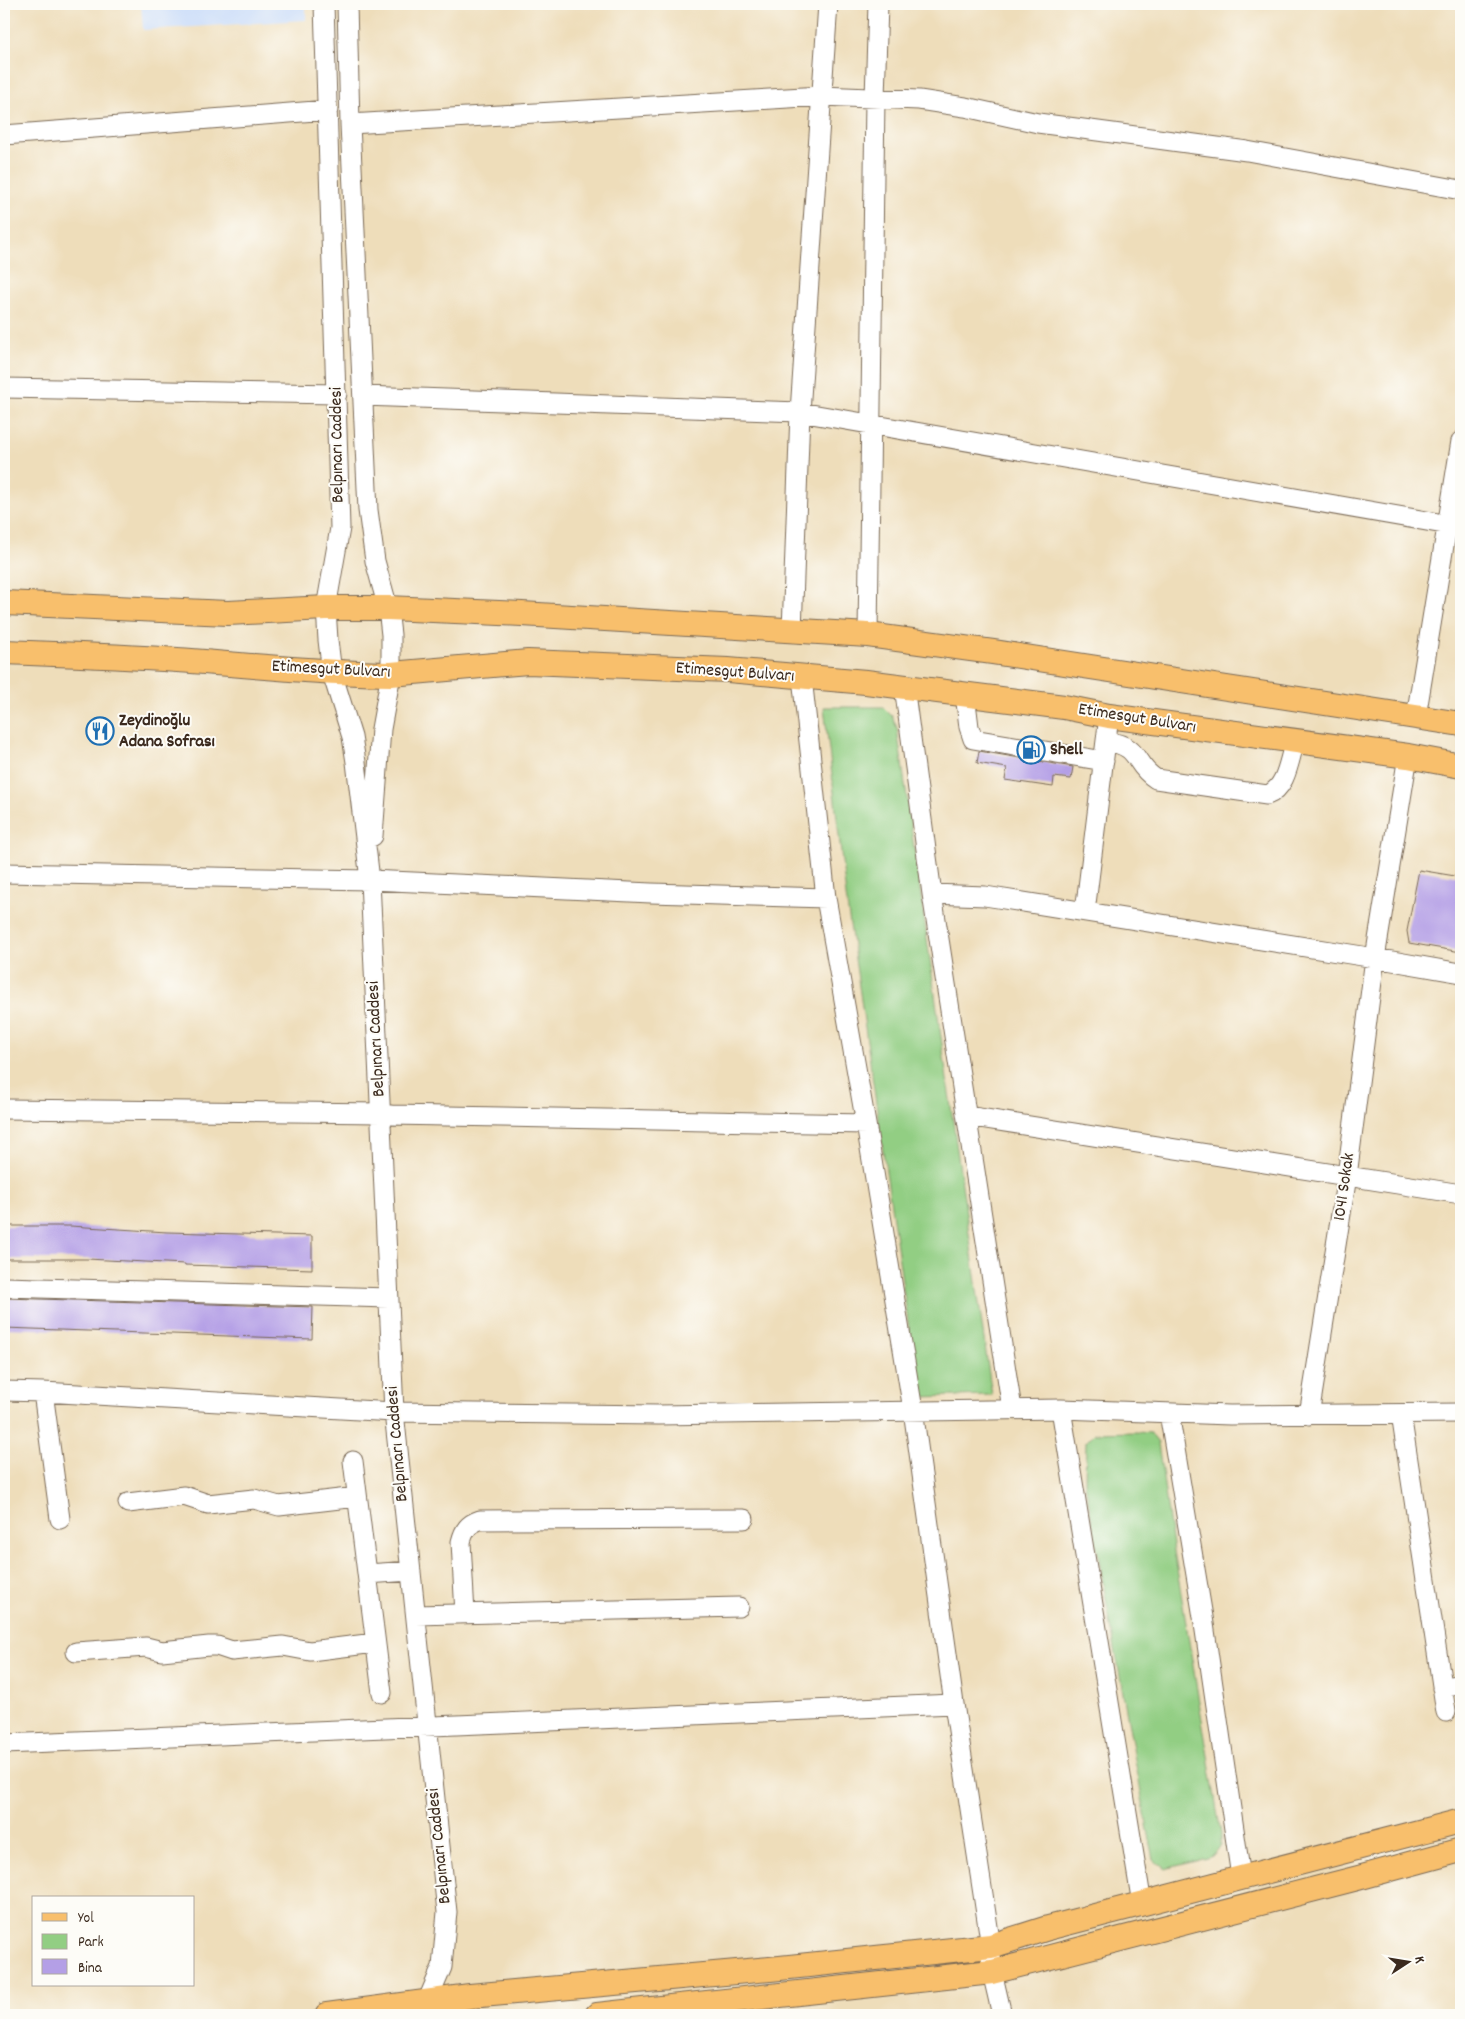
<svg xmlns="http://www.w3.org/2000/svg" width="1465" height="2019" font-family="Dekko,sans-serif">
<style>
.built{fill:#c9dcf9}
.green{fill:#92ce83;stroke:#667c50}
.building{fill:#b49fe6}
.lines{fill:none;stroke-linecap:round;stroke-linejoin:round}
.minor-casing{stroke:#7a6955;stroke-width:21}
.major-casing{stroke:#7a6955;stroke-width:26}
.minor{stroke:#fff;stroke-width:19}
.major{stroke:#f8bf6c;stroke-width:24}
.labels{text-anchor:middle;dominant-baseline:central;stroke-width:4;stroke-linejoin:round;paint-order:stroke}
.street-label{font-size:18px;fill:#3b2a1e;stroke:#fdfcf7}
.poi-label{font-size:18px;font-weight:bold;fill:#3b2a1e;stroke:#fdfcf7;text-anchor:start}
</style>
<rect width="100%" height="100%" fill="#fdfcf7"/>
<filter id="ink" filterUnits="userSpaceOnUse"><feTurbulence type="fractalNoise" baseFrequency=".02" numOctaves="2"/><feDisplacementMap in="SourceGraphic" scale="10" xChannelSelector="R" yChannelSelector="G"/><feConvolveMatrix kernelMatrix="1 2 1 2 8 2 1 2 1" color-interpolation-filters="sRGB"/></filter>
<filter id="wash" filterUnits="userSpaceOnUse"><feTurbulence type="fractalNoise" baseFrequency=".0096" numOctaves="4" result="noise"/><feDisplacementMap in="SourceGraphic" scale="20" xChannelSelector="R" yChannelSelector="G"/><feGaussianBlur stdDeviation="1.12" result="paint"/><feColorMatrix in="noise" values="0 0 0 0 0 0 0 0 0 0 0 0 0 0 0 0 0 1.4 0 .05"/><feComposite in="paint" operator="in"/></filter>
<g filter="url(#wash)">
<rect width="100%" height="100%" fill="#eeddba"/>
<path class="built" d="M 141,4 L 306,4 L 306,20 L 143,30 Z"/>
<path class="green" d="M 824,707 L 883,707 L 892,716 L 897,728 L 992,1395 L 919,1397 L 847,904 Z
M 1136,1432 L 1150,1433 L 1158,1443 L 1170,1527 L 1221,1834 L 1221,1846 L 1211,1857 L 1165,1869 L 1154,1860 L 1146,1820 L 1085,1483 L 1086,1442 L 1095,1433 Z"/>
<g id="blocks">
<path class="building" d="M 979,751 L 1073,767 L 1071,779 L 1054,777 L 1053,787 L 1005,780 L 1007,768 L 977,763 Z
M 1419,870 L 1461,877 L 1461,952 L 1409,943 L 1407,931 Z
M 4,1226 L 70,1226 L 167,1232 L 312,1236 L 312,1269 L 185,1265 L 185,1264 L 87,1259 L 4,1259 Z
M 4,1298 L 313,1307 L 312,1339 L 4,1328 Z"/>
</g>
</g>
<g filter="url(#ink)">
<use href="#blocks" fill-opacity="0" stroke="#7a6955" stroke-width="1"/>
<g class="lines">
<g class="minor-casing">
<path id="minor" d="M 324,4 L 340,528 L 326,608 L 328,640 L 332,673 L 352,737 L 356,762 L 370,880 L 394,1412 L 447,1912 L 442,1967 L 427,2002 L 429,2015
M 347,4 L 350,124 L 368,510 L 375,561 L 388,608 L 391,635 L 391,674 L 381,729 L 373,836
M 350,124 L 821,96 L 919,100 L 965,107 L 1038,123 L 1247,151 L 1461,190
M 4,135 L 328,110
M 4,388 L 337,394
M 363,396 L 800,412 L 1461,527
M 792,631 L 800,412 L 828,4
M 868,635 L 875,98 L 878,4
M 802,677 L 826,898 L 866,1124 L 913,1410 L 954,1704 L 990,1940 L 992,1972 L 1002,2015
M 904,686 L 932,894 L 1012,1409
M 965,694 L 969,727 L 973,739 L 1104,761
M 1416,717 L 1461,441
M 1106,741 C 1143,747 1131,763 1156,779 L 1267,795 C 1287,788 1289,759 1295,741
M 4,873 L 370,880 L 651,893 L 826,898
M 932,894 L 985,896 L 1375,958 L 1461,973
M 1085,912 L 1109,716
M 4,1109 L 381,1113 L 391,1115 L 866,1124
M 967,1116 L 1461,1194
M 4,1287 L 389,1298
M 4,1391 L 43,1392 L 394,1412 L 659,1415 L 1061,1409 L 1142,1904
M 43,1392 L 60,1519
M 1061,1409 L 1230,1415 L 1461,1413
M 1169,1413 L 1203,1617 L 1241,1877
M 1401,1414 L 1446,1712
M 1309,1415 L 1347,1176 L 1375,958 L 1408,756
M 353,1461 L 382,1693
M 128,1503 L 184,1496 L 208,1504 L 254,1499 L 279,1506 L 357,1497
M 367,1574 L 411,1571
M 465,1614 L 461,1542 C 464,1530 468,1524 480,1520 L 744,1519
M 416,1615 L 739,1607
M 76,1652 L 146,1647 L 162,1651 L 209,1646 L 217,1646 L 232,1651 L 283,1646 L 310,1651 L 375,1643
M 1442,1688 L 1461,1684
M 4,1744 L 954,1704"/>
</g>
<g class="major-casing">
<path id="major" d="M 4,603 L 228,613 L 326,608 L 388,608 L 522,614 L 868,635 L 993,652 L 1461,724
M 4,652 C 57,654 110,656 163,659 C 239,664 315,673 391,674 L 528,662 L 728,670 L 866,682 L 1064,707 L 1109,716 L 1408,756 L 1461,766
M 327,2015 L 470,1996 L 770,1969 L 991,1946 L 1048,1928 L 1461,1821
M 597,2015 L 992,1972 L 1358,1878 L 1461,1850"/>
</g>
<use href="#minor" class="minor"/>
<use href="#major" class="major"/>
</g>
</g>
<defs>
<g id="restaurant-ring" transform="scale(1.4375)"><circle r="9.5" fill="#fdfcf7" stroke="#1f6fb2" stroke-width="1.5"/><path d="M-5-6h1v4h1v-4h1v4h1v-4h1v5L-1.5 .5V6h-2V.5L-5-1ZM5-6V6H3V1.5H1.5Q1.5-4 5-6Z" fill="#1f6fb2"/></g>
<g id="fuel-ring" transform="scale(1.4375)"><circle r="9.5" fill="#fdfcf7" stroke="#1f6fb2" stroke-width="1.5"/><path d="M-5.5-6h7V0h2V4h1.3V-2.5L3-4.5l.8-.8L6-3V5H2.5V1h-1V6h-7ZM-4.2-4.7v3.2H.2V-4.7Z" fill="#1f6fb2"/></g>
</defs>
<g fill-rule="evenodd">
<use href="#restaurant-ring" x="100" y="731"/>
<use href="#fuel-ring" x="1031" y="750"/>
</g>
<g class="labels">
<g class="street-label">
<text transform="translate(338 445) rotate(-91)">Belpınarı Caddesi</text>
<text transform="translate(331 670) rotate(3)">Etimesgut Bulvarı</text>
<text transform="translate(735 673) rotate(4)">Etimesgut Bulvarı</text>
<text transform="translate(1137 719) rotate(9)">Etimesgut Bulvarı</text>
<text transform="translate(377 1039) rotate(-93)">Belpınarı Caddesi</text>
<text transform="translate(1345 1187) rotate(-82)">1041 Sokak</text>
<text transform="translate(398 1444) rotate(-95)">Belpınarı Caddesi</text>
<text transform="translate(440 1846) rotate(-96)">Belpınarı Caddesi</text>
</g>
<g class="poi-label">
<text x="119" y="721">Zeydinoğlu<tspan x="119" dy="21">Adana Sofrası</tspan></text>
<text x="1050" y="750">Shell</text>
</g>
</g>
<rect width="1465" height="2019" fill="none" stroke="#fdfcf7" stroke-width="20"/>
<rect x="32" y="1896" width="162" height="90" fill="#fdfcf7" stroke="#afa8a0"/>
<rect x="42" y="1913" width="25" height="8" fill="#f8bf6c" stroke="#afa8a0"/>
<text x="78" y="1922" font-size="15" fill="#3b2a1e">Yol</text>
<rect x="42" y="1934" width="25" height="15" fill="#92ce83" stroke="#afa8a0"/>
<text x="78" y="1946" font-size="15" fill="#3b2a1e">Park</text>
<rect x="42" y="1959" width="25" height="15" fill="#b49fe6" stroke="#afa8a0"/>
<text x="78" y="1972" font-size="15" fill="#3b2a1e">Bina</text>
<g transform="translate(1408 1962) rotate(78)" stroke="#fdfcf7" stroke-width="4" paint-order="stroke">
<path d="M0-4L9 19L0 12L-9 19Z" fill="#3b2a1e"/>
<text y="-8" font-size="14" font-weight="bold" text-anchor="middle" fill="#3b2a1e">K</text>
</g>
</svg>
